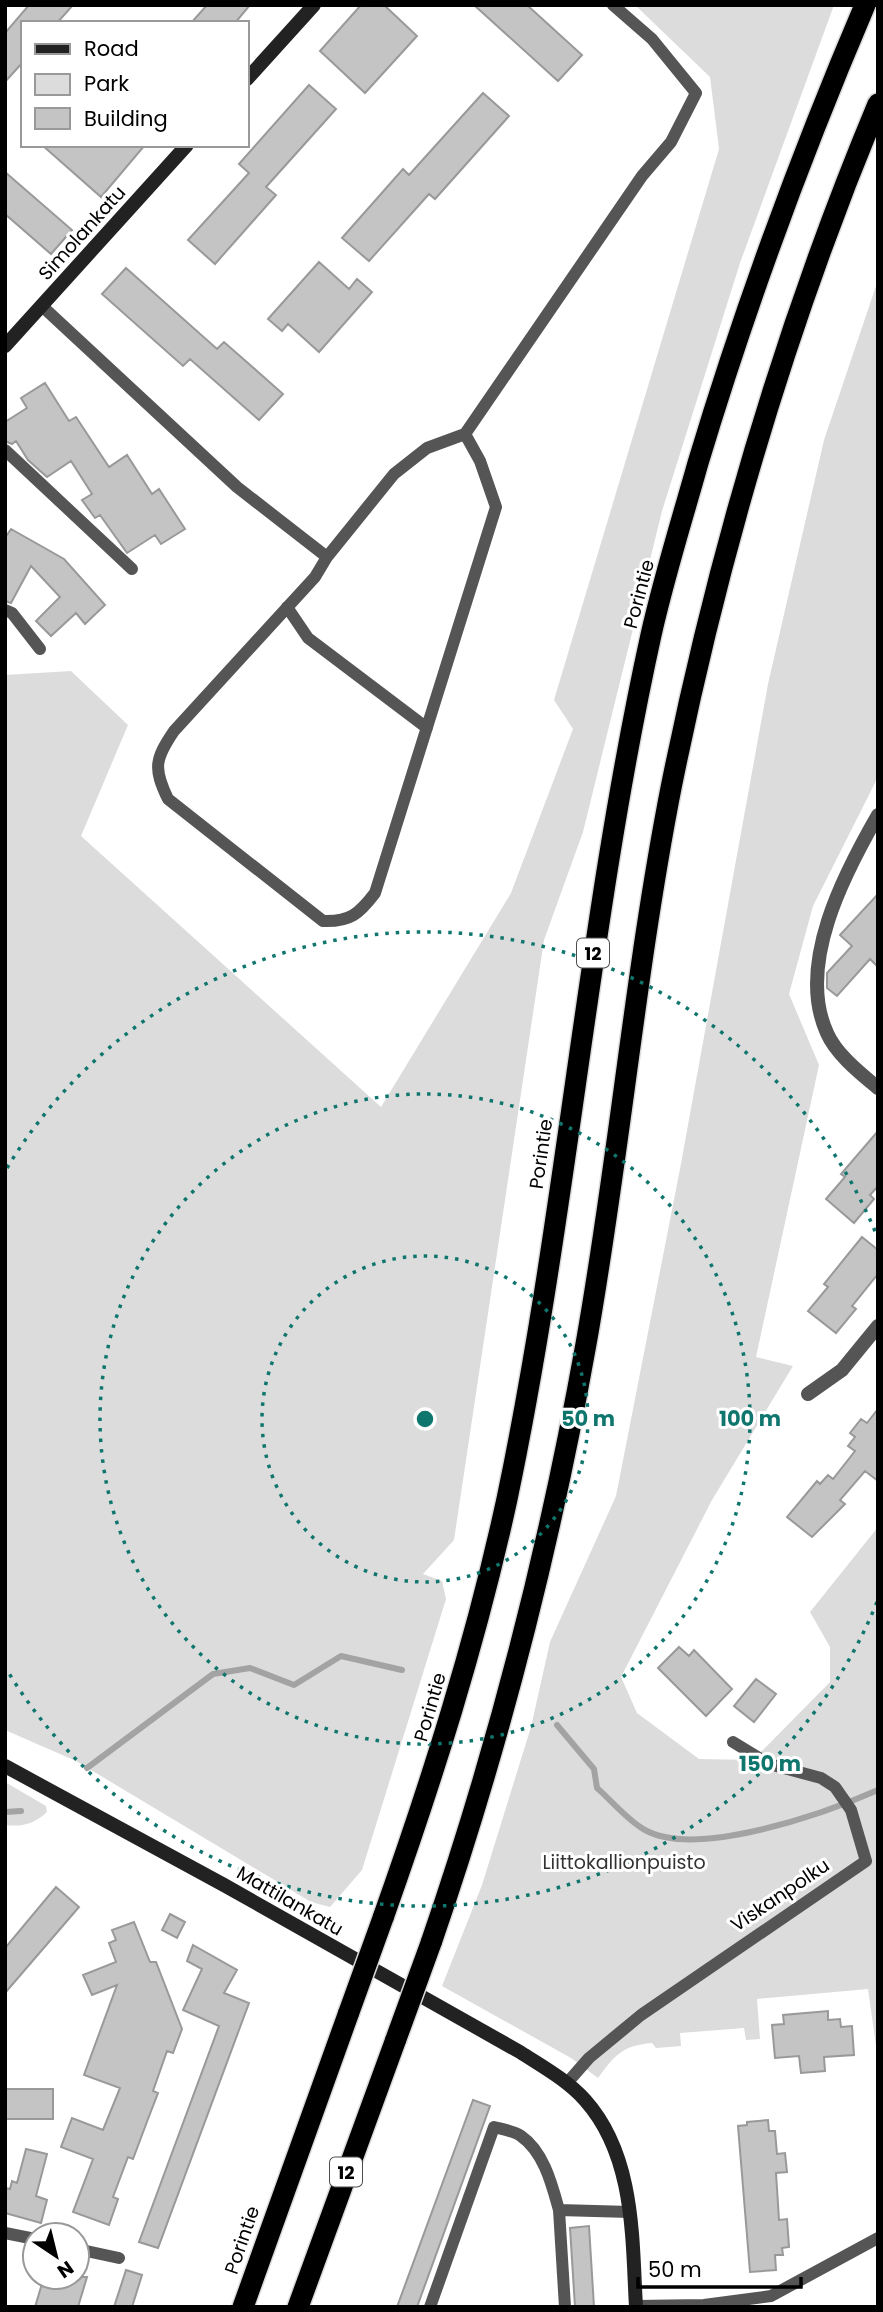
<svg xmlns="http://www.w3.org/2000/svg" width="883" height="2312" font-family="Poppins,sans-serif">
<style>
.green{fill:#dcdcdc}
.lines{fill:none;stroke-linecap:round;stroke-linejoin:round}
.stream{stroke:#a3a3a3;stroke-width:6}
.building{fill:#c4c4c4;stroke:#999;stroke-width:2}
.highway-casing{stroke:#dbdbdb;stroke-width:24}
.lane{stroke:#555;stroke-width:12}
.street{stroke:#555;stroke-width:14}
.secondary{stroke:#222;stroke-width:14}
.highway{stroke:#000;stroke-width:21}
.highway-bridge-casing{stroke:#dbdbdb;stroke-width:24;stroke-linecap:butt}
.highway-bridge{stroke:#000;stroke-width:21}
.ring{fill:none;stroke:#0f766e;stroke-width:3.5;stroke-dasharray:3.5 7}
.labels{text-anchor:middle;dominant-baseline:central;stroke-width:6;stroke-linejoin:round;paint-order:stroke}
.shield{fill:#fff;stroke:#4c4c4c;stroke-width:2}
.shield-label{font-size:18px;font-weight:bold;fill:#000}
.street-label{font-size:19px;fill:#000;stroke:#fff}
.park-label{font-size:19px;fill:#333;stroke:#fff}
.centre{fill:#0f766e;stroke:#fff;stroke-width:3.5}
.ring-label{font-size:21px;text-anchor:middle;font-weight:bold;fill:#0f766e;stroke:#fff;stroke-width:6;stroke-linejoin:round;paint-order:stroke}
</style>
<rect width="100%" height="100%" fill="#fff"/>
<path class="green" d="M 635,5 L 834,5 L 740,263 L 662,511 L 583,832 L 544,940 L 454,1540 L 423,1574 L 442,1581 L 446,1599 L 362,1870 L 330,1907 L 311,1902 L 76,1761 L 5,1730 L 5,675 L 71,671 L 128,725 L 81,836 L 381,1107 L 511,893 L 573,729 L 554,700 L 719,149 L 710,77 Z
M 878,280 L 878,777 L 813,906 L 789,994 L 819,1065 L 756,1357 L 793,1366 L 712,1500 L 621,1677 L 637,1713 L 699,1759 L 753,1760 L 830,1682 L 830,1647 L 810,1612 L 878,1527 L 878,2060 L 868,1989 L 757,1999 L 760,2039 L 746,2040 L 744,2028 L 680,2033 L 681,2046 L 656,2048 L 652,2043 C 622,2046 616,2054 598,2078 L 571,2058 L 442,1986 L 482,1885 L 531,1727 L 550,1642 L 616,1496 L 680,1169 L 768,684 L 824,440 Z
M 5,1782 L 46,1806 L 47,1812 C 34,1824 23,1827 5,1825 Z"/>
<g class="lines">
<path class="stream" d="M 557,1725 L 594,1769 L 597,1788 C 612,1801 628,1821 645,1830 C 697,1859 826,1813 878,1790
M 87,1768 L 213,1674 L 250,1668 L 294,1685 L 341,1656 L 402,1670
M 5,1812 L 21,1811"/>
</g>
<path class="building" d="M 29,5 L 73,5 L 57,23 L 23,23 L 23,62 L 5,82 L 5,33 Z
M 207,5 L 250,5 L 235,23 L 191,23 Z
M 361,5 L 384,5 L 417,36 L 365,93 L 320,51 Z
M 474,5 L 527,5 L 582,55 L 558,81 Z
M 309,85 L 336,109 L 266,187 L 276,195 L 215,264 L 188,240 L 249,173 L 239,164 Z
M 483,93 L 509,116 L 435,199 L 429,194 L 369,261 L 342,238 L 403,169 L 409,175 Z
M 42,145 L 145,145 L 101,197 Z
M 5,172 L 72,230 L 51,254 L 5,214 Z
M 319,262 L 349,289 L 357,279 L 372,292 L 319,352 L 288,324 L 282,331 L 268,319 Z
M 126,268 L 217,349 L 224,342 L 283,394 L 259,420 L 190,359 L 183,366 L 102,294 Z
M 45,383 L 69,421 L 76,417 L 109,467 L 127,455 L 152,494 L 159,489 L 185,529 L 161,544 L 155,535 L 127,553 L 100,515 L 95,518 L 82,500 L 92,494 L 71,461 L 47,477 L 28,460 L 16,441 L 12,444 L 5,441 L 5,422 L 27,408 L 21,398 Z
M 11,529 L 64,559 L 105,605 L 85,624 L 76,613 L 51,636 L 36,621 L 60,597 L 31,566 L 11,603 L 5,601 L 5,538 Z
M 878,894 L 878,967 L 870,959 L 837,996 L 827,988 L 827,973 L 852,946 L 840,935 Z
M 878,1131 L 878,1186 L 870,1195 L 874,1199 L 854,1223 L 826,1199 L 845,1177 L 841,1174 Z
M 862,1237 L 878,1250 L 878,1274 L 852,1306 L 856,1309 L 836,1333 L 808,1311 L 828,1287 L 824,1284 Z
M 878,1409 L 878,1481 L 865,1471 L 840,1500 L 845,1504 L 812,1537 L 787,1517 L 817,1481 L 820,1484 L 828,1475 L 833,1479 L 855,1451 L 848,1446 L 855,1437 L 850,1433 L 861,1419 L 867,1423 Z
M 679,1647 L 689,1656 L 694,1650 L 732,1689 L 706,1716 L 658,1668 Z
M 756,1679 L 776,1694 L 754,1722 L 734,1706 Z
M 56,1887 L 79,1907 L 5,1993 L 5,1948 Z
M 170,1914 L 185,1922 L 177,1938 L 162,1930 Z
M 134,1922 L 150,1962 L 156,1962 L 182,2029 L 173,2053 L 167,2051 L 153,2091 L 158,2093 L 148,2119 L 133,2159 L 128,2157 L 113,2197 L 118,2199 L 109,2225 L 73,2212 L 93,2159 L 61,2147 L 72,2118 L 103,2130 L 120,2088 L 84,2075 L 117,1985 L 92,1995 L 83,1975 L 116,1962 L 109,1943 L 116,1940 L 112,1930 Z
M 193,1945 L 237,1970 L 224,1993 L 249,2003 L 158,2248 L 139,2242 L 219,2026 L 183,2010 L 202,1969 L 187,1961 Z
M 828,2011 L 828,2020 L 840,2019 L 841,2027 L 852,2026 L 854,2055 L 824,2057 L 825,2071 L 801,2073 L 799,2056 L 775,2058 L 772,2025 L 784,2024 L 783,2015 Z
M 5,2089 L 53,2089 L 53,2119 L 5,2119 Z
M 473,2100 L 490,2106 L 417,2307 L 397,2307 Z
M 768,2120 L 769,2131 L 775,2131 L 777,2154 L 785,2153 L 787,2172 L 776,2173 L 779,2220 L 787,2219 L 789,2247 L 782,2248 L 783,2255 L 775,2255 L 776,2270 L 750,2272 L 738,2126 L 747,2125 L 747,2122 Z
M 26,2149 L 47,2154 L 36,2196 L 47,2200 L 41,2223 L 5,2213 L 5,2188 L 10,2189 L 12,2181 L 17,2183 Z
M 589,2226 L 594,2307 L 575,2307 L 570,2228 Z
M 126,2270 L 142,2275 L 132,2307 L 114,2307 Z
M 44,2277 L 87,2277 L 78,2307 L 35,2307 Z"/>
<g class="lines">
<g class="highway-casing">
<path id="highway" d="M 383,1918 C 432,1780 476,1642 507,1499 C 567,1213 588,921 651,635 C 664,577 682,520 698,463 C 745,307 801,155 865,5
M 431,1943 C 500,1743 549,1551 586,1344 C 619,1159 635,972 671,788 C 718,555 786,324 878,104
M 243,2307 L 349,2012
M 298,2307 L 396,2039"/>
</g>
<path class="lane" d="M 43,307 L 237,487 L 327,557 L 394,474 L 427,448 L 465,434 L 642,176 L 671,142 L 696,93 L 652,39 L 613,5
M 5,450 L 132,569
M 327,557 L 315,577 L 174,731 C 155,759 153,768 168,799 L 323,921 C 350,922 359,914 375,893 L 496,507 L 480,461 L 465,434
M 287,607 L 308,638 L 427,728
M 5,610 L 12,613 L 40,649
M 567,2083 L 589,2058 L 641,2015 L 866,1861 L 851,1810 L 835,1787 L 821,1778 L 769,1764 L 733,1742
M 559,2210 L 565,2307
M 5,2233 L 35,2239
M 77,2249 L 119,2258
M 636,2306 L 704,2305 L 771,2296 L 878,2238
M 430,2307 L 494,2127 C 502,2129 514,2131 521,2136 C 544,2152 552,2185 559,2210 L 630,2212"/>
<path class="street" d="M 878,815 C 844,874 796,965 827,1033 C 836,1054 860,1073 878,1088
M 808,1394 L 842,1370 L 878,1326"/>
<path class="secondary" d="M 247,79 L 314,5
M 5,346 L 187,145
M 5,1766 L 224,1885 L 520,2052 C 543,2067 567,2080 585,2100 C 635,2156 632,2238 636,2307"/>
<use href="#highway" class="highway"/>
<g class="highway-bridge-casing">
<path id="highway-bridge" d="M 349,2012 L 383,1918
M 396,2039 L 431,1943"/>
</g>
<use href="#highway-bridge" class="highway-bridge"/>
</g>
<g class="ring">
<circle cx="425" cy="1419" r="163"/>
<circle cx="425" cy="1419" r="325"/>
<path d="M877 1602A488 488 0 0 1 7 1670M7 1168A488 488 0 0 1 877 1236"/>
</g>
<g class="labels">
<g class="shield">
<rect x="577" y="938.5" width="32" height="29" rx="5"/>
<rect x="330" y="2157.5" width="32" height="29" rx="5"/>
</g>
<g class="shield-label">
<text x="593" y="953">12</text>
<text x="346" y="2172">12</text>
</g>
<g class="street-label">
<text transform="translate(82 233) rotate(-48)">Simolankatu</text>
<text transform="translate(639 594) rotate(-75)">Porintie</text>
<text transform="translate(541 1154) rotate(-82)">Porintie</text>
<text transform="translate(430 1707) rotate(-74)">Porintie</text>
<text transform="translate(780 1895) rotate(-34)">Viskanpolku</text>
<text transform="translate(290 1901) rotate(30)">Mattilankatu</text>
<text transform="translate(242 2240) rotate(-71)">Porintie</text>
</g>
<g class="park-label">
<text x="624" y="1862">Liittokallionpuisto</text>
</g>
</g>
<circle cx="425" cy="1419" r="10" class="centre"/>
<g class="ring-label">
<text x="588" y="1426">50 m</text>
<text x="750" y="1426">100 m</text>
<text x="770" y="1771">150 m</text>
</g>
<rect width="883" height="2312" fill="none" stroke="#000000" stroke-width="14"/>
<rect x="21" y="21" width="228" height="126" fill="#ffffff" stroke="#999999" stroke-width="2"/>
<rect x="35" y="44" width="35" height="10" fill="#222222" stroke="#999999" stroke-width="2"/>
<text x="84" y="56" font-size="21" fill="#000000">Road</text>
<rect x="35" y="74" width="35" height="21" fill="#dcdcdc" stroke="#999999" stroke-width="2"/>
<text x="84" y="91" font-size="21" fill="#000000">Park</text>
<rect x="35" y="108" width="35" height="21" fill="#c4c4c4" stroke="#999999" stroke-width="2"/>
<text x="84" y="126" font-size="21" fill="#000000">Building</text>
<g transform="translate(56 2256) rotate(145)"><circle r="33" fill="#ffffff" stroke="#999999" stroke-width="2"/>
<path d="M0-5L12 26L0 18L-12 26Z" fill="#000000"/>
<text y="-10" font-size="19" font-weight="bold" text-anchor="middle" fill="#000000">N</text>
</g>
<path d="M638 2277v10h163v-10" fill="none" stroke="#000000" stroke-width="3.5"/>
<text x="648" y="2277" font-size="21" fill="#000000" stroke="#ffffff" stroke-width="5" paint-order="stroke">50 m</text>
</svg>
